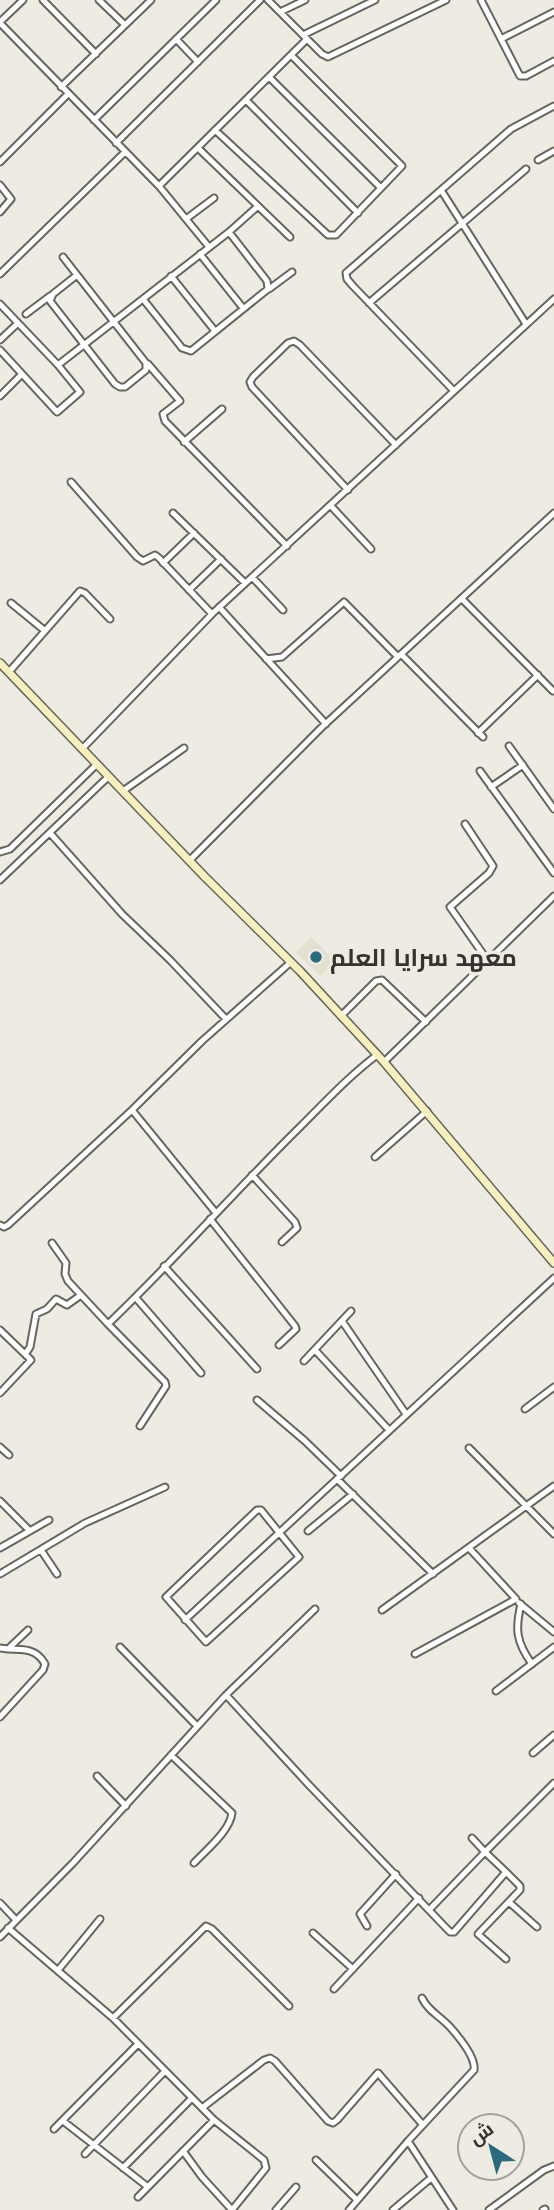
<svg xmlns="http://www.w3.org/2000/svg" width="554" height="2210" font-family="Jost,Cairo,sans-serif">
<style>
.built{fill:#e4e0d0}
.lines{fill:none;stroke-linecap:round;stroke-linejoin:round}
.minor-casing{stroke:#66655d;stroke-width:9}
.secondary-casing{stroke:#66655d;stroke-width:10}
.minor{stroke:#fff;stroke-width:5}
.secondary{stroke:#f8efbe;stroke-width:7}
.poi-dot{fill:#296a7e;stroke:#edebe2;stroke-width:2.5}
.labels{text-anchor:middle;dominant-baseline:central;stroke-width:7;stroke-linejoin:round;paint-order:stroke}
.poi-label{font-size:24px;font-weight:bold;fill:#34332f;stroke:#edebe2;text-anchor:start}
</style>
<rect width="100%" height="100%" fill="#edebe2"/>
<path class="built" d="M 311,937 L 335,961 L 321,976 L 296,953 Z"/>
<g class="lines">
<g class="minor-casing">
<path id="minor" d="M 43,0 L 96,54
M 99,0 L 125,25
M 268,0 L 322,54 L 328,57 L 446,0
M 481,0 L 520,76 L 526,76 L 554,61
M 280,12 L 305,0
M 0,22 L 23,0
M 0,23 L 159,186 L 307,39
M 303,35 L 375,0
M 176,39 L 198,62
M 501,39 L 554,12
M 269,77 L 381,188
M 61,87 L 151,0
M 246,100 L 358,213
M 94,120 L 216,0
M 215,130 L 328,235 L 336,235 L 402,166 L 291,55
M 116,143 L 260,0
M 198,148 L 290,237
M 538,160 L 554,151
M 0,162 L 68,94
M 0,185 L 11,199 L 0,212
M 159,186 L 209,247
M 441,190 L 526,324
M 186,219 L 214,198
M 200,254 L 243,308
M 63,257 L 146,363 L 146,370 L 125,387 L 120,387 L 115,384 L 50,301 L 53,294 L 77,275
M 0,274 L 125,152
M 171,276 L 215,331
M 269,289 L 292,272
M 143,299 L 182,348 L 191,351 L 268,289 L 267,281 L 229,232
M 369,303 L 526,169
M 0,304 L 58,365 L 80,392 L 57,412 L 0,350
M 26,314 L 50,296
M 0,340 L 18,323
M 148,364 L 180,401 L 163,414 L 165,421 L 287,546
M 58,365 L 229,232 L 258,206
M 454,391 L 353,286 L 347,279 L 346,273 L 511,129 L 554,106
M 0,396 L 22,374
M 184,442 L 222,409
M 71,482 L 137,557 L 143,561 L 155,555 L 159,558 L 212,614
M 348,490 L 252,387 L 250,382 L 253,377 L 288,343 L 294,341 L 300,345 L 396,445
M 331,506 L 371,549
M 173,513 L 245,583
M 163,563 L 194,533
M 252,577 L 283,610
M 189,590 L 221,559
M 462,599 L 553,691
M 11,603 L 44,630
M 219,607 L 326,724
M 401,654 L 483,737
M 266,659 L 282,657 L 344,602 L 398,657
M 9,672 L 80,591 L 85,593 L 110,619
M 478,733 L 538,675
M 509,746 L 554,809
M 82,749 L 213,613 L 554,299
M 480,771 L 554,873
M 491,787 L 523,765
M 123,791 L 184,748
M 465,824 L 493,866 L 489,873 L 450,907 L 488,961
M 50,833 L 122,914 L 170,960 L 226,1019
M 0,852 L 10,849 L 97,764
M 190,860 L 321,728 L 554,513
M 0,880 L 108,777
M 341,1016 L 376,981 L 382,980 L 426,1022
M 384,1062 L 554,896
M 132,1110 L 216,1213
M 375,1157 L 427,1111
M 252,1175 L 295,1222 L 297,1228 L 282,1242
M 210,1219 L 295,1326 L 296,1329 L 279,1345
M 0,1225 L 4,1227 L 8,1225 L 132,1110 L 202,1041 L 291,962
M 52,1243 L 66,1263 L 65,1274 L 68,1281 L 108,1324
M 164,1266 L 257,1369
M 136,1298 L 201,1373
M 342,1321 L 406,1414
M 0,1330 L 31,1360 L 0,1393
M 315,1350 L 389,1430
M 26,1353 L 30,1347 L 36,1314 L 47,1309 L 56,1299 L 67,1305 L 81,1295
M 304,1361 L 351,1311
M 257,1400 L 305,1441 L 341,1476
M 525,1409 L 554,1387
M 140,1426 L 166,1386 L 165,1382 L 108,1324 C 174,1261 234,1192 299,1128 C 324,1103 348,1077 377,1055
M 0,1447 L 9,1455
M 469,1448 L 554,1534
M 337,1479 L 433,1574
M 0,1501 L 30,1531
M 257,1510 L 261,1510 L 299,1557 L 206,1642 L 166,1597 Z
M 308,1531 L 353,1494
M 0,1548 L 49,1520
M 41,1550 L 57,1574
M 0,1574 L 85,1523 L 165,1487
M 519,1603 L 554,1632
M 521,1604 C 515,1629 516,1642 532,1664
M 382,1610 L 554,1486
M 185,1620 L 554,1278
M 120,1647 L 197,1726
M 0,1648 L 8,1649 L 28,1630
M 415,1654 L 516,1599 L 469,1548
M 496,1691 L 554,1647
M 226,1695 L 309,1785 L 450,1932 L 454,1932 L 506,1872 L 520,1886 L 520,1890 L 478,1934 L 506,1959
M 0,1717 L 43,1670 L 45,1664 C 37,1649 24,1649 8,1649
M 533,1753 L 554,1735
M 171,1755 L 232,1813 C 230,1831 206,1850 194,1863
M 97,1776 L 126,1806
M 472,1838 L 485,1852 L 554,1783
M 509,1902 L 537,1927
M 0,1903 L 16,1920
M 430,1909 L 485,1852 L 506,1872
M 367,1926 L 360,1914 L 396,1874
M 8,1928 L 113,2018 L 214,2120 L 264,2160 L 266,2168 L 232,2210
M 313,1933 L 353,1969
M 0,1937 L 73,1863 L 226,1695 L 315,1609
M 59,1969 L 100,1919
M 334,1989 L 419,1898
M 113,2018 L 206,1926 L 212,1929 L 289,2006
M 202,2108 L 264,2060 L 270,2058 L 275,2061 L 328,2121 L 333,2123 L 337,2120 L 378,2073 L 423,2125
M 63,2121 L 148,2187
M 54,2129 L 138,2044
M 408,2141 L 453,2210
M 183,2151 L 202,2177 L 232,2210
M 85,2154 L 165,2071
M 316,2160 L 357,2200
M 123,2168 L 192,2098
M 138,2197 L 214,2120
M 276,2210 L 296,2187
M 349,2210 L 408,2141 L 474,2070 C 476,2057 458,2036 450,2027 C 440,2016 428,2011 422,1998
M 393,2210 L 431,2178
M 489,2210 L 544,2170 L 554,2166
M 543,2210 L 545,2209"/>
</g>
<g class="secondary-casing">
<path id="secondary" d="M 0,663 L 205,877 L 300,971 L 384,1062 L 554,1263"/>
</g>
<use href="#minor" class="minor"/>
<use href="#secondary" class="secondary"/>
</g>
<circle class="poi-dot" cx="316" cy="957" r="7"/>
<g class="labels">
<g class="poi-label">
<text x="330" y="957">معهد سرايا العلم</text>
</g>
</g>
<g transform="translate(491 2147) rotate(324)"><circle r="33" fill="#edebe2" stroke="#a3a19a" stroke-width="2"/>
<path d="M0-5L12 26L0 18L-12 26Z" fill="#296a7e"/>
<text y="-10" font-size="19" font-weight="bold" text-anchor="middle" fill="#34332f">ش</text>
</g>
</svg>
